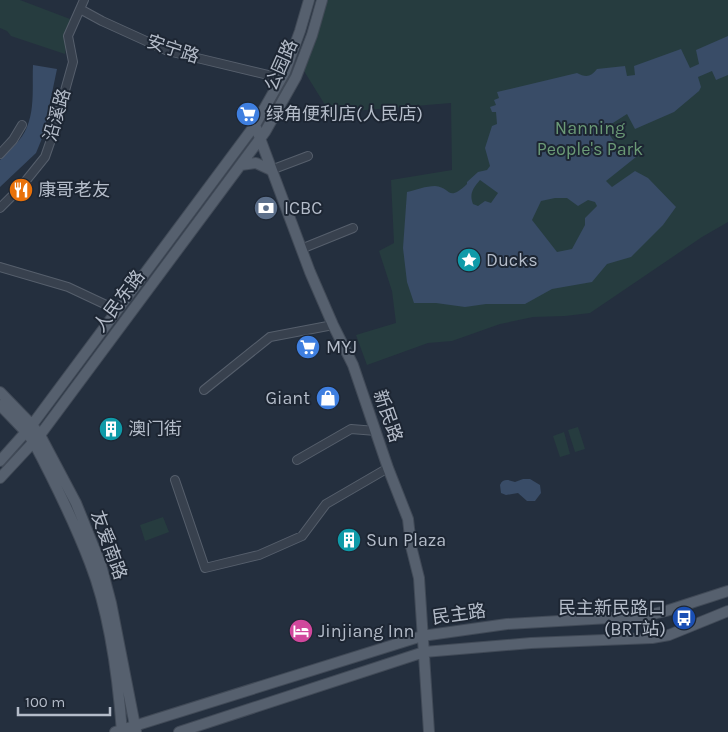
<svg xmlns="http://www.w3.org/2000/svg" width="728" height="732" font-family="Karla,'Noto Sans SC',sans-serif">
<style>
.green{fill:#263c3f}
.water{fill:#394c67;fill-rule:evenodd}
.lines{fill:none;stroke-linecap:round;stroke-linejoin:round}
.minor-casing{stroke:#565f6c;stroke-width:10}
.major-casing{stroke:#414a57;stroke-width:12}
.minor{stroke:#38414e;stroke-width:8}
.major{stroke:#56606e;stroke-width:10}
.labels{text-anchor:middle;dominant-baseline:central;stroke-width:4;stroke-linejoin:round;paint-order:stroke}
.street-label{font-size:18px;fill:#b4bcc9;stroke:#1d2633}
.poi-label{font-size:18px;fill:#b4bcc9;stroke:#1d2633;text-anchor:start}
.park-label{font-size:18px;fill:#6b9a76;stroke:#1d2633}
</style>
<rect width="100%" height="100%" fill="#242f3e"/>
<path class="green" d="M 0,0 L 20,0 L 70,19 L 65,54 L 11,36 L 7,31 L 0,28 Z
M 327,0 L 728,0 L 728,222 L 702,237 L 590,313 L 565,316 L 533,317 L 500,324 L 452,341 L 428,343 L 367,365 L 356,335 L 396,323 L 392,291 L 379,251 L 394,243 L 391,180 L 452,170 L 451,103 L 330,113 L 304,71 Z
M 578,427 L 585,449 L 575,452 L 568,430 Z
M 564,432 L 570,454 L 560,457 L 553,436 Z
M 163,517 L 169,532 L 145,541 L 140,525 Z"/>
<path class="water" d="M 728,36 L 728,75 L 716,80 L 712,71 L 698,77 L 701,87 L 699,91 L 674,112 L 635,129 L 627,114 L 605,128 L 619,149 L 629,145 L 636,157 L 606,181 L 612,187 L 635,171 L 648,178 L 676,207 L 663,225 L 631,257 L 607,264 L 592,282 L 552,289 L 525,304 L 486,304 L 465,307 L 436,303 L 414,303 L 407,282 L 403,248 L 407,192 C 416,190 426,186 435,186 C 451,187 447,203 467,184 L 467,182 L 478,172 L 487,170 L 490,166 L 485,148 L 492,126 L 497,124 L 496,112 L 492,112 L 490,107 L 496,105 L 494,100 L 499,98 L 497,92 L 577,73 C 586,78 591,77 597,69 L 625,66 L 627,76 L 635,75 L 634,66 L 681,49 L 690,68 L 699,64 L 696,50 ZM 480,180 L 498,193 L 491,203 L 485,201 L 478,206 L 473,204 C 469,194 473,188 480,180 ZM 555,198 L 567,198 L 578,206 L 588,200 L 595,202 L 597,206 L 585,218 L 585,225 L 572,249 L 557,252 L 532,220 L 541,201 Z
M 33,65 L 57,69 L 43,136 L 36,153 L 0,187 L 0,160 C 10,150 22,140 27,127 C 35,108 32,84 33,65 Z
M 523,479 L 530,479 L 540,485 L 541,493 L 535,501 L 527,501 L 518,493 L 506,495 L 501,493 L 500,485 C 503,478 509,480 515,482 Z"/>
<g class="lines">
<g class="minor-casing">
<path id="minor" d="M 84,0 L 80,9 L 102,21 L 168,51 L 281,78
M 0,154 L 13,140 L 22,125
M 271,170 L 308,156
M 0,208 L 20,188 L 45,157 L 52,137 L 73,62 L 68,36 L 80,9
M 301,249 L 353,228
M 0,267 L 68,287 L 117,310
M 204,390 L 270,337 L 333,325
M 297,460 L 351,429 L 376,431
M 175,480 L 205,568 L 259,555 L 302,536 L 326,504 L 388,468"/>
</g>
<g class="major-casing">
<path id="major" d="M 255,125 L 310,272 L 333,325 L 353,365 L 388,468 L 408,519 L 411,546 L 419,578 L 429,732
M 241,165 L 256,163 L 271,170
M 0,392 L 32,425 L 40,435 L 76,503 L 101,565 L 111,603 L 136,731
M 0,405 L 26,432 L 33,441 C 54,481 74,521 90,563 C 110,614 118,677 122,732
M 0,461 L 32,425 L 255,125 L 285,72 L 300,31 L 309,0
M 0,478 L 40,435 L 265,132 L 296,77 L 312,35 L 322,0
M 115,732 L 422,636 L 507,624 L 644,616 L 666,611 L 728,591
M 179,732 L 424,652 L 531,643 L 652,638 L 669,635 L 728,611"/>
</g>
<use href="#minor" class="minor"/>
<use href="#major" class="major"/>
</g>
<defs>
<g id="supermarket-disc" transform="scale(1.25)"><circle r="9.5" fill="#3f7fe0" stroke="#1d2633"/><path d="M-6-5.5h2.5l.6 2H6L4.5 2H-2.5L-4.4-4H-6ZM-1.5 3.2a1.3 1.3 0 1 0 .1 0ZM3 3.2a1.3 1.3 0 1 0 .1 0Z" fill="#fff"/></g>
<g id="restaurant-disc" transform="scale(1.25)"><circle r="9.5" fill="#e8710a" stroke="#1d2633"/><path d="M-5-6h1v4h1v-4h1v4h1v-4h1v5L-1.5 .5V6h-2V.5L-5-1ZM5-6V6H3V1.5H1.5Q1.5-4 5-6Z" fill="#fff"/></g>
<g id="bank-disc" transform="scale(1.25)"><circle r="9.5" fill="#5c6f8a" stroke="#1d2633"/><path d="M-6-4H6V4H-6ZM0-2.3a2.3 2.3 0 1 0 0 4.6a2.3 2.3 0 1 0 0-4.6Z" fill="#fff"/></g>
<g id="sight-disc" transform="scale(1.25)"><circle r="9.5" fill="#0f9aa8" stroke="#1d2633"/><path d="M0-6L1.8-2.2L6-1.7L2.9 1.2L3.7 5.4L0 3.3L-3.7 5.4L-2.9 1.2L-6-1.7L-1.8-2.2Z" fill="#fff"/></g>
<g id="shop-disc" transform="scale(1.25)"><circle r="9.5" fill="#3f7fe0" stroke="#1d2633"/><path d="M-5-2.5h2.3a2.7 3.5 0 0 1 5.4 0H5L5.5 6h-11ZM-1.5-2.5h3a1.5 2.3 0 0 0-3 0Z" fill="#fff"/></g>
<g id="building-disc" transform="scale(1.25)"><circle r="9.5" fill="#0f9aa8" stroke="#1d2633"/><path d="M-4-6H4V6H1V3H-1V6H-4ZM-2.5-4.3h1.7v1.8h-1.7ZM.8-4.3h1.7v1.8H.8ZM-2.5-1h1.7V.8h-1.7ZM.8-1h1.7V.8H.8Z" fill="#fff"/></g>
<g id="bus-disc" transform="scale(1.25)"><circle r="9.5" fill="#1a4fb4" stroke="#1d2633"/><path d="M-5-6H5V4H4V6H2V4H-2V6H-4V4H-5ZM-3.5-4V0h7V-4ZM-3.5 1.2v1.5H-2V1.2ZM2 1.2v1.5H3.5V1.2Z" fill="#fff"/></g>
<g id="hotel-disc" transform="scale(1.25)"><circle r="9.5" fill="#d1479c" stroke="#1d2633"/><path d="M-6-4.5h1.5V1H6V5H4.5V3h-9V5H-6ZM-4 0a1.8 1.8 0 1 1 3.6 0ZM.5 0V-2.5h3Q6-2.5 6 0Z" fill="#fff"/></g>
</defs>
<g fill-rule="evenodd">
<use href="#supermarket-disc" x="248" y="114"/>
<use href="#restaurant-disc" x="21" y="190"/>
<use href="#bank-disc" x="266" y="208"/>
<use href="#sight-disc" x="469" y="260"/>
<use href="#supermarket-disc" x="308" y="347"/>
<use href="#shop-disc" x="328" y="398"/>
<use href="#building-disc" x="111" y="429"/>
<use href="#building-disc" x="349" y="540"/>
<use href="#bus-disc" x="684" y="618"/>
<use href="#hotel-disc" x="301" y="631"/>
</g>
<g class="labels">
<g class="street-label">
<text transform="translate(173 49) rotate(18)">安宁路</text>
<text transform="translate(281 65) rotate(-66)">公园路</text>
<text transform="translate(57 115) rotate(-74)">沿溪路</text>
<text transform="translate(119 301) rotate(-53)">人民东路</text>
<text transform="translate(388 416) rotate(71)">新民路</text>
<text transform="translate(109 545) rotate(70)">友爱南路</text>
<text transform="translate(459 614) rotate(-8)">民主路</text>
</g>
<g class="poi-label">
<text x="266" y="114">绿角便利店(人民店)</text>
<text x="38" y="190">康哥老友</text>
<text x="284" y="208">ICBC</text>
<text x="486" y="260">Ducks</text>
<text x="326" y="347">MYJ</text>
<text x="310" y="398" text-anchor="end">Giant</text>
<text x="128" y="429">澳门街</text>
<text x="366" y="540">Sun Plaza</text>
<text x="666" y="608" text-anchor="end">民主新民路口<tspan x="666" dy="21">(BRT站)</tspan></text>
<text x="318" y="631">Jinjiang Inn</text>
</g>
<g class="park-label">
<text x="590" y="128">Nanning<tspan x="590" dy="21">People's Park</tspan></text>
</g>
</g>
<path d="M18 707v8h92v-8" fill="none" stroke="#b4bcc9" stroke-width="2.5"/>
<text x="25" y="707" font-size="15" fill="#b4bcc9" stroke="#1d2633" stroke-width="4" paint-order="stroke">100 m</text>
</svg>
